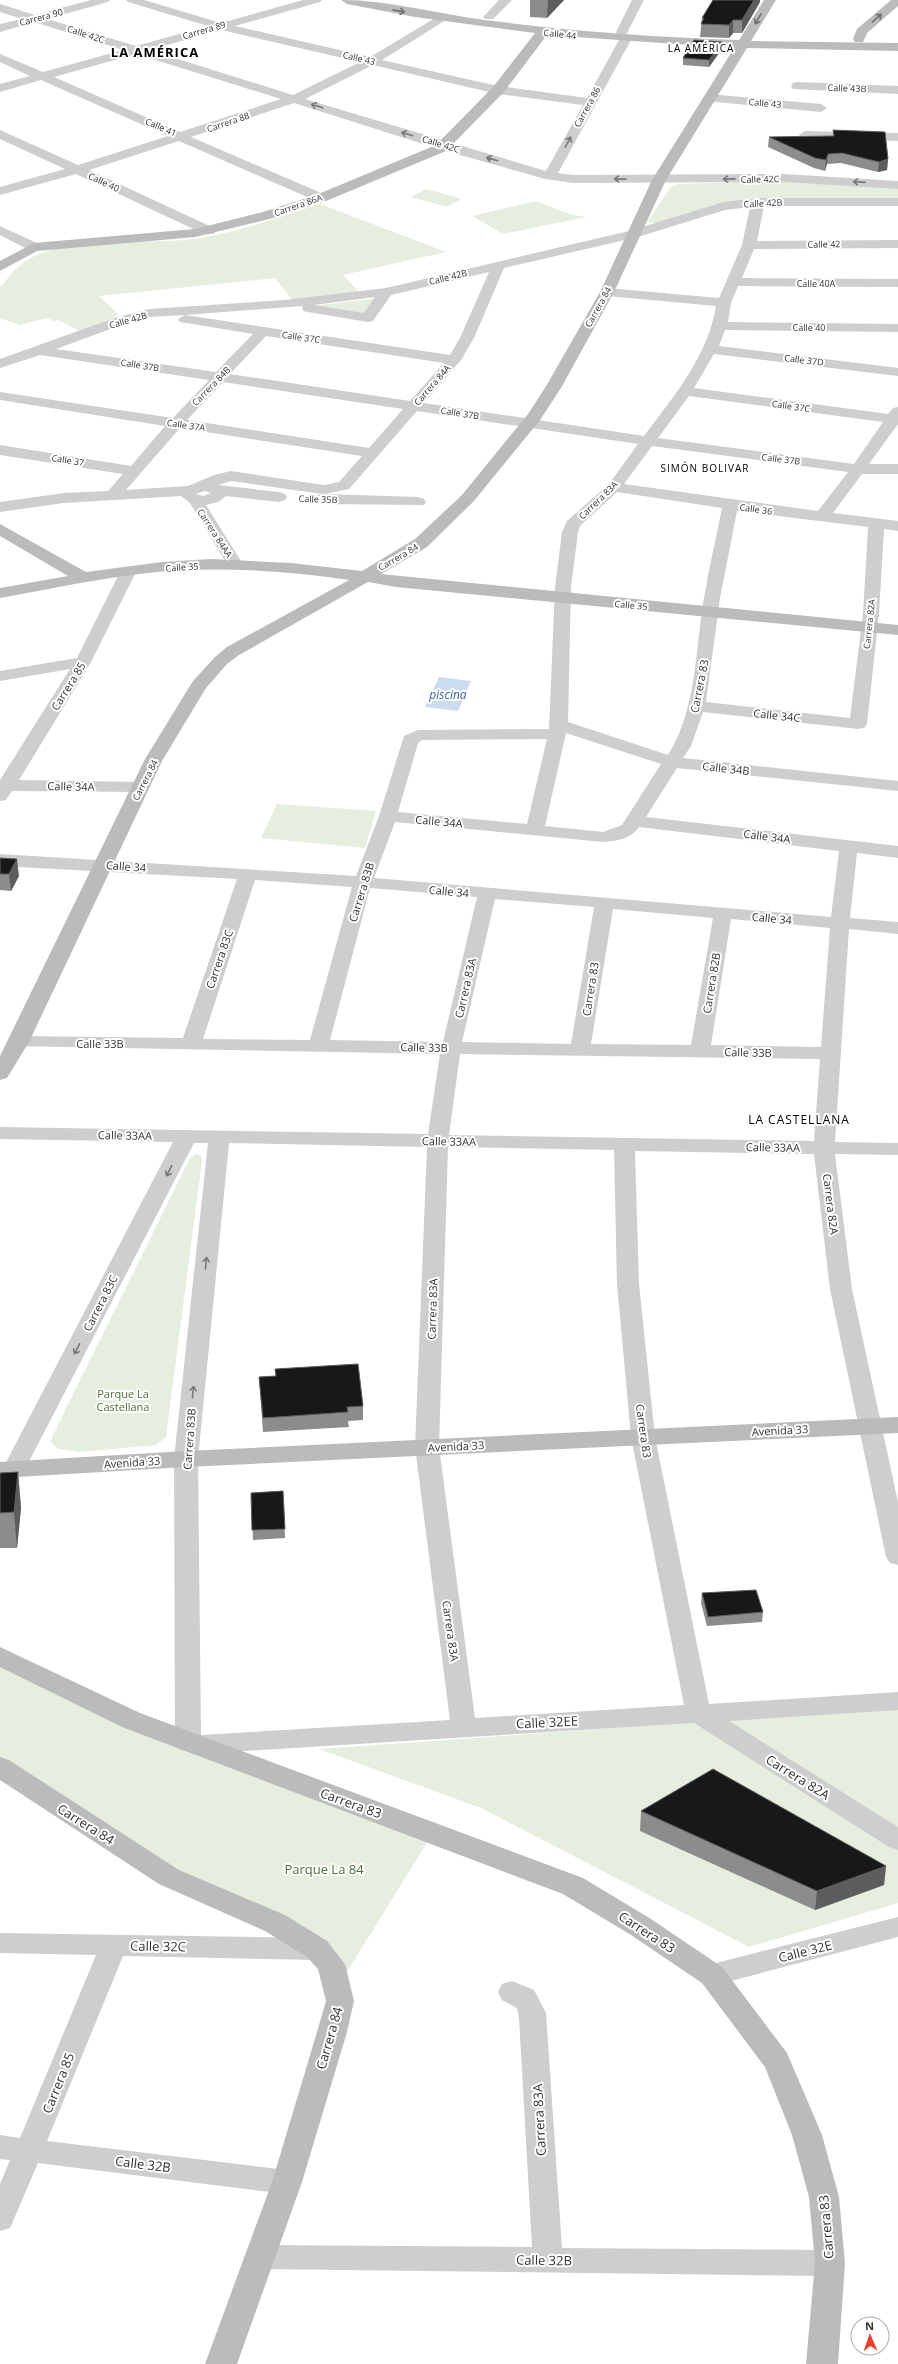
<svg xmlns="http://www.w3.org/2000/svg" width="898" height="2364" font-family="'Open Sans',sans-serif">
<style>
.green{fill:#e5eedf}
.water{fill:#ccdcee}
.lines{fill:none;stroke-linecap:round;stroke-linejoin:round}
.street{fill:#cecece;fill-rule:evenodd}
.secondary{fill:#bbb;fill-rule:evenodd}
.wall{fill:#8c8c8c}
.shaded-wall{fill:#5d5d5d}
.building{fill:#181818;stroke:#5d5d5d}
.oneway{stroke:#6f6f6f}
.oneway2{stroke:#787878}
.labels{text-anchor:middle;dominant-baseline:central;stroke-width:4;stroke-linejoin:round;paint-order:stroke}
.far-street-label{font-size:9px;fill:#313131;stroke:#fff}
.far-neighbourhood-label{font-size:10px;letter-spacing:1px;fill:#000;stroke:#fff}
.street-label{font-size:11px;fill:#313131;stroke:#fff}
.park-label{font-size:11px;fill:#4d6f3d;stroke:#fff}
.water-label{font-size:12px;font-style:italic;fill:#3c6797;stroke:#fff}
.neighbourhood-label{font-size:12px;letter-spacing:1px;fill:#000;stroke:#fff}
.far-district-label{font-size:13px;font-weight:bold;letter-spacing:1px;fill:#000;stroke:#fff}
.near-street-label{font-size:13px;fill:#313131;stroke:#fff}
.near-park-label{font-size:13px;fill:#4d6f3d;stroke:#fff}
</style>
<rect width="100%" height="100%" fill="#fff"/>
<path class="green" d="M 769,181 L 898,187 L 898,200 L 758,201 L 657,223 L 647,222 L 671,187 L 679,184 Z
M 426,189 L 462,199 L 447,207 L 411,197 Z
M 536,201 L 569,214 L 586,217 L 503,234 L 472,216 Z
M 320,204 L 446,252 L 343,275 L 360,293 L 293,301 L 275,278 L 99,296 L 119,315 L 80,331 L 58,320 L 54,321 L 47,318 L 20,325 L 0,318 L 0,287 C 8,279 14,269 23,263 C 59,235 150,245 195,239 C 238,233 280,216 320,204 Z
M 378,298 L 370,314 L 313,306 Z
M 277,804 L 376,811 L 365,848 L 261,838 Z
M 196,1154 L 201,1155 L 202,1160 L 166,1437 L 156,1445 L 79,1452 L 58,1449 L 51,1442 L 52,1437 L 190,1158 Z
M 0,1655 L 131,1720 L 433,1833 L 337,1988 L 331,1964 L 169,1877 L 0,1767 Z
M 898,1708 L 898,1903 L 749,1947 L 481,1808 L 319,1749 Z"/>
<path class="water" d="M 439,677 L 471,681 L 458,711 L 425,707 Z"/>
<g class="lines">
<path class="street" d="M 91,0 L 110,0 L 108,2 L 47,19 L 136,46 L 208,26 L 128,2 L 126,0 L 144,0 L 221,23 L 303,0 L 322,0 L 320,2 L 235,26 L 370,57 L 442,14 L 446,16 L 448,18 L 446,20 L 382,60 L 498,86 L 587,98 L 619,40 L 625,36 L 631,40 L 558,173 L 573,175 L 784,174 L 898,181 L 898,189 L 784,182 L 573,183 L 545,179 L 439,149 L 294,103 L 191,137 L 326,195 L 328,198 L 326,201 L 316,201 L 179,141 L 89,170 L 214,228 L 216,231 L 214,234 L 204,234 L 76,174 L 0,195 L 0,187 L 65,169 L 0,139 L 0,130 L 78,165 L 168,136 L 41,80 L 0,92 L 0,84 L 30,76 L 0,62 L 0,54 L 43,72 L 123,50 L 34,22 L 0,32 L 0,24 L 22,19 L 0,12 L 0,4 L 35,15 ZM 221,30 L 360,62 L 293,95 L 149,50 ZM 136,54 L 281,99 L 180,132 L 54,77 ZM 373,65 L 498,94 L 583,105 L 546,171 L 305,99 Z
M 499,0 L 512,0 L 493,19 L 485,19 L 483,17 L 485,15 Z
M 632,0 L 644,0 L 626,35 L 618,35 L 616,32 Z
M 797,82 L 898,86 L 898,94 L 793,89 L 791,86 L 793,83 Z
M 709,94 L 821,104 L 827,108 L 821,112 L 705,101 L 703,98 Z
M 805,131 L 898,133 L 898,141 L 801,138 L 799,135 Z
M 758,198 L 898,198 L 898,206 L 764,206 L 757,241 L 898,240 L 898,248 L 754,249 L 742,278 L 898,279 L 898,287 L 738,286 L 731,303 L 728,322 L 898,324 L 898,332 L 725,330 L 719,346 L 898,368 L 898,376 L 714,354 L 694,388 L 888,414 L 893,408 L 898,407 L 898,424 L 869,464 L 898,464 L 898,474 L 862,474 L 833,513 L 898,521 L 898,531 L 884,529 L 879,614 L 867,724 L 864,728 L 858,729 L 703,712 L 691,746 L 683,758 L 898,781 L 898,791 L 677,768 L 646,817 L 898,846 L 898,858 L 857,853 L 850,918 L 898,922 L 898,934 L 849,929 L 835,1142 L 898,1143 L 898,1155 L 835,1154 L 852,1289 L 898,1502 L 898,1565 L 890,1563 L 886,1557 L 830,1289 L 814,1154 L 635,1151 L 639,1284 L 655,1437 L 709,1704 L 898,1692 L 898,1710 L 729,1721 L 898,1827 L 898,1850 L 889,1847 L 694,1723 L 196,1754 L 179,1749 L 175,1742 L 174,1459 L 208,1143 L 194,1143 L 22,1475 L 14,1478 L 6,1475 L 2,1470 L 173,1142 L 0,1139 L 0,1127 L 428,1134 L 440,1054 L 12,1046 L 9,1042 L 12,1038 L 19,1036 L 183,1038 L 237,879 L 0,866 L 0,854 L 356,876 L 379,816 L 404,736 L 418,730 L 549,729 L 555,587 L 562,532 L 567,521 L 609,484 L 638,444 L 417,411 L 349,489 L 325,494 L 418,497 L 424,499 L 426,502 L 424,505 L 320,504 L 314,502 L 312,499 L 314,496 L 322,494 L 231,481 L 218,485 L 279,492 L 285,494 L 287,497 L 285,500 L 279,502 L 226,496 L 218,502 L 206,505 L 244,566 L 242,569 L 230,569 L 190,503 L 181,496 L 64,503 L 0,512 L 0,502 L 64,493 L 108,491 L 123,474 L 0,455 L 0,445 L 131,466 L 165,426 L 0,400 L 0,392 L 173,418 L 209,380 L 40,355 L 0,368 L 0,359 L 114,318 L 149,309 L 285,300 L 386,288 L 629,231 L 724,202 ZM 750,207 L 742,245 L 719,298 L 607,288 L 600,292 L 607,296 L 716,306 C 708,356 674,396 644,436 L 424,403 L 461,360 L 474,338 L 504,268 L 638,237 L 725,210 ZM 489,272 L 460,338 L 450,355 L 185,315 L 302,306 L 303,311 L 308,312 L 368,322 L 373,321 L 391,295 ZM 375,297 L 364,313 L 314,305 ZM 185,315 L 178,319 L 180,322 L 253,334 L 216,372 L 56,349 L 124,324 L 149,317 ZM 266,336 L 444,363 L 410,401 L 230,374 ZM 223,382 L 403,409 L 369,448 L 187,420 ZM 689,396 L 883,422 L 854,464 L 658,438 ZM 180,428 L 362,456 L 339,482 L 324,485 L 231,471 L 214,475 L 188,486 L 126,490 ZM 652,446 L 848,472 L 818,511 L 624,484 ZM 205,491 L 211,493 L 203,496 L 196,494 ZM 617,492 L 722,508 C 716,538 709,568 704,598 C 695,650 697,709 668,755 L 568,722 L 571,587 L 578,532 L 580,526 ZM 737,511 L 868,527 L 863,614 L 850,718 L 706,702 L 720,598 ZM 566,733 L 661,764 L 622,825 L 603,832 L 545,826 ZM 547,739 L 527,824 L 398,812 L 418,743 L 422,740 ZM 395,822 L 603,842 C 617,841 631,839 639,827 L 839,851 L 831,917 L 374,878 ZM 255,880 L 352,887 L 310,1040 L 203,1039 ZM 370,888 L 477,897 L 443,1042 L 330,1040 ZM 495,899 L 594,907 L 571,1044 L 462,1042 ZM 613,909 L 713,918 L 691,1045 L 591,1044 ZM 731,919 L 830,928 L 821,1047 L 711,1045 ZM 460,1054 L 820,1059 L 814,1141 L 449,1135 ZM 229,1143 L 427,1147 L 415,1447 L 450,1720 L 201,1735 L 198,1459 ZM 448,1147 L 614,1150 L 617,1284 L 631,1437 L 684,1705 L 475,1718 L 439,1447 Z
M 0,226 L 39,244 L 41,247 L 34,251 L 29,250 L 0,235 Z
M 128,567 L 134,569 L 136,572 L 91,662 L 19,780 L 141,782 L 147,783 L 150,787 L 147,791 L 141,792 L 12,791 L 6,800 L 0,801 L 0,780 L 70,669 L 0,681 L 0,671 L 77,658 L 120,572 L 122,569 Z
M 898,1917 L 898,1937 L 712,1986 L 702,1983 L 698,1975 L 702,1967 L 712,1964 Z
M 0,1933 L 317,1938 L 327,1942 L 331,1949 L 327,1956 L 317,1960 L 123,1956 L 47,2141 L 287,2170 L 297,2174 L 301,2182 L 297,2190 L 287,2194 L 38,2163 L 10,2228 L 0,2231 L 0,2184 L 10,2160 L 0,2159 L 0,2135 L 20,2138 L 96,1955 L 0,1953 Z
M 512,1981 L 534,1990 L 546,2013 L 562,2248 L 830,2250 L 840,2254 L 845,2263 L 840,2272 L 830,2276 L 259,2269 L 249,2266 L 244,2257 L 249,2248 L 259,2245 L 532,2247 L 519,2018 L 517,2008 L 502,2000 L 498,1992 L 502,1984 Z"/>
<path class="secondary" d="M 341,0 C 389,0 437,14 485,20 C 569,31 654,37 739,40 L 764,0 L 776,0 L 751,41 L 898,43 L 898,51 L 747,48 L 666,180 L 614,292 L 561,388 L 540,420 L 474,501 L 427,547 L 381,574 L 898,625 L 898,635 L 396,587 L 368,582 L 239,655 L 227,664 L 206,688 L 162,761 L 29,1042 L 7,1078 L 0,1080 L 0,1056 L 145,759 L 193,681 L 215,657 L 227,647 L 349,580 C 295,572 240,568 186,570 C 123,573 61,587 0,598 L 0,588 L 68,576 L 0,536 L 0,524 L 86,572 L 162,562 L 211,559 L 291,563 L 362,571 L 415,539 L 462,495 L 528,414 L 545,388 L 600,292 L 652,180 L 734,48 L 547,35 L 503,93 L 446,151 L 326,201 L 273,218 L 195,237 L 37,251 L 0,271 L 0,261 L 34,243 L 195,229 L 263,212 L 316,195 L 436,145 L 493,87 L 535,33 L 415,17 L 347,4 Z
M 891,0 L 898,0 L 898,6 L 867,33 L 863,42 L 855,42 L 853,39 L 857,29 Z
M 898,1417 L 898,1433 L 186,1467 L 0,1478 L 0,1462 L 186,1451 Z
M 0,1647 L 140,1713 L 583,1878 L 651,1919 L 722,1967 L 787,2053 L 822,2135 L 839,2197 L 845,2263 L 838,2364 L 806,2364 L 815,2263 L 809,2197 L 792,2135 L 765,2067 L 702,1983 L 631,1935 L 563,1894 L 122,1727 L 0,1667 Z
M 0,1757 L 9,1760 L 179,1870 L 285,1915 L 327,1941 L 345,1964 L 354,2001 L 347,2032 L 302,2182 L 237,2364 L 205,2364 L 272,2182 L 317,2032 L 326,2001 L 318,1969 L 307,1957 L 265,1931 L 159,1884 L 0,1780 Z"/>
</g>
<path class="wall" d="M 530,0 L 564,0 L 547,18 L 530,17 Z
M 760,2 L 742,33 L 733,33 L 729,38 L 700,37 L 702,18 Z
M 722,42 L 722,49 L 709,67 L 683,65 L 683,58 Z
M 833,130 L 888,159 L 887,170 L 878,172 L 841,163 L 827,164 L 825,171 L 814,168 L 768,147 L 769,137 L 833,136 Z
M 0,858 L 19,876 L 11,891 L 0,890 Z
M 275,1369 L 363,1406 L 363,1420 L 348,1421 L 349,1427 L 263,1432 L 259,1377 L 276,1376 Z
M 18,1472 L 21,1508 L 17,1548 L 0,1548 L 0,1473 Z
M 283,1491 L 285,1538 L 253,1540 L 251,1493 Z
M 702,1593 L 763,1612 L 762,1622 L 707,1626 L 701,1603 Z
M 641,1811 L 886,1866 L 884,1885 L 815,1910 L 640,1831 Z"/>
<path class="shaded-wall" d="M 548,0 L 564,0 L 547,18 Z
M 754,0 L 760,0 L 760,2 L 742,33 L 742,20 Z
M 733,20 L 733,33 L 729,38 L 729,25 Z
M 722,42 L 722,49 L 709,67 L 709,60 Z
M 828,154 L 827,164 L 825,171 L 826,160 Z
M 888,159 L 887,170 L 878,172 L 879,162 Z
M 17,859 L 19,876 L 11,891 L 9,874 Z
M 18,1472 L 21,1508 L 17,1548 L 14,1512 Z
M 886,1866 L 884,1885 L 815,1910 L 817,1891 Z"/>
<path class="building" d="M 713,0 L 754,0 L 742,20 L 733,20 L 729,25 L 701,24 L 704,18 L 702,18 Z
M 694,40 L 722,42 L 709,60 L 683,58 Z
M 833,130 L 885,132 L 888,159 L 879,162 L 842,153 L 828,154 L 826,160 L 815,158 L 769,137 L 834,136 Z
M 0,858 L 17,859 L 9,874 L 0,874 Z
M 358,1364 L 363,1406 L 347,1407 L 348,1412 L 263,1418 L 259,1377 L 276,1376 L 275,1369 Z
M 18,1472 L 14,1512 L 0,1513 L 0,1473 Z
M 283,1491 L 285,1529 L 252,1530 L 251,1493 Z
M 756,1590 L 763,1612 L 708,1617 L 702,1593 Z
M 713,1769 L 886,1866 L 817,1891 L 641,1811 Z"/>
<defs><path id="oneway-shaft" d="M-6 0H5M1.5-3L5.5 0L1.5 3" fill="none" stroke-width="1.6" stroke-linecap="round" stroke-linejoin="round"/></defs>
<g class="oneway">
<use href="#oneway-shaft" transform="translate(399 11) rotate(10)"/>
<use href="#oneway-shaft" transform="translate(877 18) rotate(-41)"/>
<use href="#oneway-shaft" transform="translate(758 19) rotate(121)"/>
</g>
<g class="oneway2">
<use href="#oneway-shaft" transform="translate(317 106) rotate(-162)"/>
<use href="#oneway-shaft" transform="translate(407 134) rotate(-163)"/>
<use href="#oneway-shaft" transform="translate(568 142) rotate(-62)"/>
<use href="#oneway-shaft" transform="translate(492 159) rotate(-164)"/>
<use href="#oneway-shaft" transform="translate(620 179) rotate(-179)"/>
<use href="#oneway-shaft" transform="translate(729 179) rotate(179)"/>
<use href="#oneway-shaft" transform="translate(859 182) rotate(-176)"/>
<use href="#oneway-shaft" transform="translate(169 1171) rotate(117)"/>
<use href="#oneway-shaft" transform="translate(206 1263) rotate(-84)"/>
<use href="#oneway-shaft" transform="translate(77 1349) rotate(117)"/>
<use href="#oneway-shaft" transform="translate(193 1392) rotate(-84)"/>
</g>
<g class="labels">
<g class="far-street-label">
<text transform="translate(41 17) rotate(-15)">Carrera 90</text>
<text transform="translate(204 30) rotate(-16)">Carrera 89</text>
<text transform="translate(86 34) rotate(18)">Calle 42C</text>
<text transform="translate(560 34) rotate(6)">Calle 44</text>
<text transform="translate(359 58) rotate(13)">Calle 43</text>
<text transform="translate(847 88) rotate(2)">Calle 43B</text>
<text transform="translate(765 103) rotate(5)">Calle 43</text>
<text transform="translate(587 107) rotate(-61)">Carrera 86</text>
<text transform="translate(228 122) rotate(-19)">Carrera 88</text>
<text transform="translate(161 127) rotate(23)">Calle 41</text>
<text transform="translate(441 144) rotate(17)">Calle 42C</text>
<text transform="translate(760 179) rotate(-1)">Calle 42C</text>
<text transform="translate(104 182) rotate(25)">Calle 40</text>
<text transform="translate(763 203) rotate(-3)">Calle 42B</text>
<text transform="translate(298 205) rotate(-19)">Carrera 86A</text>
<text transform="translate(824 244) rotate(-1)">Calle 42</text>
<text transform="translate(448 277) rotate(-14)">Calle 42B</text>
<text x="816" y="283">Calle 40A</text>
<text transform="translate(598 307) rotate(-61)">Carrera 84</text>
<text transform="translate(128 320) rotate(-16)">Calle 42B</text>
<text x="809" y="327">Calle 40</text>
<text transform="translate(301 337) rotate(8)">Calle 37C</text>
<text transform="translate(804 360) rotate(7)">Calle 37D</text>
<text transform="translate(140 365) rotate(9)">Calle 37B</text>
<text transform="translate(432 385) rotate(-49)">Carrera 84A</text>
<text transform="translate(211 386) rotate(-46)">Carrera 84B</text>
<text transform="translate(791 406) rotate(8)">Calle 37C</text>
<text transform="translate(460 413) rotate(9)">Calle 37B</text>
<text transform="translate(186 425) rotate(8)">Calle 37A</text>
<text transform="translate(781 459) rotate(7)">Calle 37B</text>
<text transform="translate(68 460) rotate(9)">Calle 37</text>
<text transform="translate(318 499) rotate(2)">Calle 35B</text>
<text transform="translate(598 500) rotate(-44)">Carrera 83A</text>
<text transform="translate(756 509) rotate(8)">Calle 36</text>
<text transform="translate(215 533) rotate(57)">Carrera 84AA</text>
<text transform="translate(398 557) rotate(-30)">Carrera 84</text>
<text transform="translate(182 567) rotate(-4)">Calle 35</text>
<text transform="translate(631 605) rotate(5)">Calle 35</text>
<text transform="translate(869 624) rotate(-84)">Carrera 82A</text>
<text transform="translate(145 780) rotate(-63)">Carrera 84</text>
</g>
<g class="far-neighbourhood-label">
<text x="701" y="48">LA AMÉRICA</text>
<text x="705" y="468">SIMÓN BOLIVAR</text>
</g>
<g class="street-label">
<text transform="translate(68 686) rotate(-58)">Carrera 85</text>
<text transform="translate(699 686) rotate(-79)">Carrera 83</text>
<text transform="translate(777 715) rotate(6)">Calle 34C</text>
<text transform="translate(726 768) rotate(6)">Calle 34B</text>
<text transform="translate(71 786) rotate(1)">Calle 34A</text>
<text transform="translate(439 821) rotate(5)">Calle 34A</text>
<text transform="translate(767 836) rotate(7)">Calle 34A</text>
<text transform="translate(126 866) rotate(4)">Calle 34</text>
<text transform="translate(449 891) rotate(5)">Calle 34</text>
<text transform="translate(361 892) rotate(-73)">Carrera 83B</text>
<text transform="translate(772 918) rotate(5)">Calle 34</text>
<text transform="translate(219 959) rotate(-71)">Carrera 83C</text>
<text transform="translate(711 983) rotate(-81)">Carrera 82B</text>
<text transform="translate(465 988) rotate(-77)">Carrera 83A</text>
<text transform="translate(590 989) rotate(-81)">Carrera 83</text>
<text x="100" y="1043">Calle 33B</text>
<text transform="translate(424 1047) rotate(1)">Calle 33B</text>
<text transform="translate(748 1052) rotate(1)">Calle 33B</text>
<text transform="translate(125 1135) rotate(1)">Calle 33AA</text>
<text transform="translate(449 1141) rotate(1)">Calle 33AA</text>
<text transform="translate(773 1147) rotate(1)">Calle 33AA</text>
<text transform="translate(831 1204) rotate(83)">Carrera 82A</text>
<text transform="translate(100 1303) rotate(-63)">Carrera 83C</text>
<text transform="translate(432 1309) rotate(-88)">Carrera 83A</text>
<text transform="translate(780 1430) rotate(-3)">Avenida 33</text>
<text transform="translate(644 1431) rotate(82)">Carrera 83</text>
<text transform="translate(189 1439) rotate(-86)">Carrera 83B</text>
<text transform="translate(456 1446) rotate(-3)">Avenida 33</text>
<text transform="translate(132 1462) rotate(-4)">Avenida 33</text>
<text transform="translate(451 1631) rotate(82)">Carrera 83A</text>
</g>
<g class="park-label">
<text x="123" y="1393">Parque La<tspan x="123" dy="13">Castellana</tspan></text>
</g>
<g class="water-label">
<text x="448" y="694">piscina</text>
</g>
<g class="neighbourhood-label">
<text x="799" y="1119">LA CASTELLANA</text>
</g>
<g class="far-district-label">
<text x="155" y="52">LA AMÉRICA</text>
</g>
<g class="near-street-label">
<text transform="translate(547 1722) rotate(-3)">Calle 32EE</text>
<text transform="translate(798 1777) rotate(32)">Carrera 82A</text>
<text transform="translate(351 1803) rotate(20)">Carrera 83</text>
<text transform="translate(86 1824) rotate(32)">Carrera 84</text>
<text transform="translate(647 1932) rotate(33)">Carrera 83</text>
<text transform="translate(158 1946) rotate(1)">Calle 32C</text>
<text transform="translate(805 1951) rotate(-14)">Calle 32E</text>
<text transform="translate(329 2038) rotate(-74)">Carrera 84</text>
<text transform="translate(58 2083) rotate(-68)">Carrera 85</text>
<text transform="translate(539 2120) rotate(-93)">Carrera 83A</text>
<text transform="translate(143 2164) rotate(7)">Calle 32B</text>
<text transform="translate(826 2227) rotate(-95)">Carrera 83</text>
<text transform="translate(544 2260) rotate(1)">Calle 32B</text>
</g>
<g class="near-park-label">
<text x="324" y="1869">Parque La 84</text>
</g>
</g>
<g transform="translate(870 2336) rotate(358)"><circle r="19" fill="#ffffff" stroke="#adadad"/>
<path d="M0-3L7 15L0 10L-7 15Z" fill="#ea3d31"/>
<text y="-6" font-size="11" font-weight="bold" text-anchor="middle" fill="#313131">N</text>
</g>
</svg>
